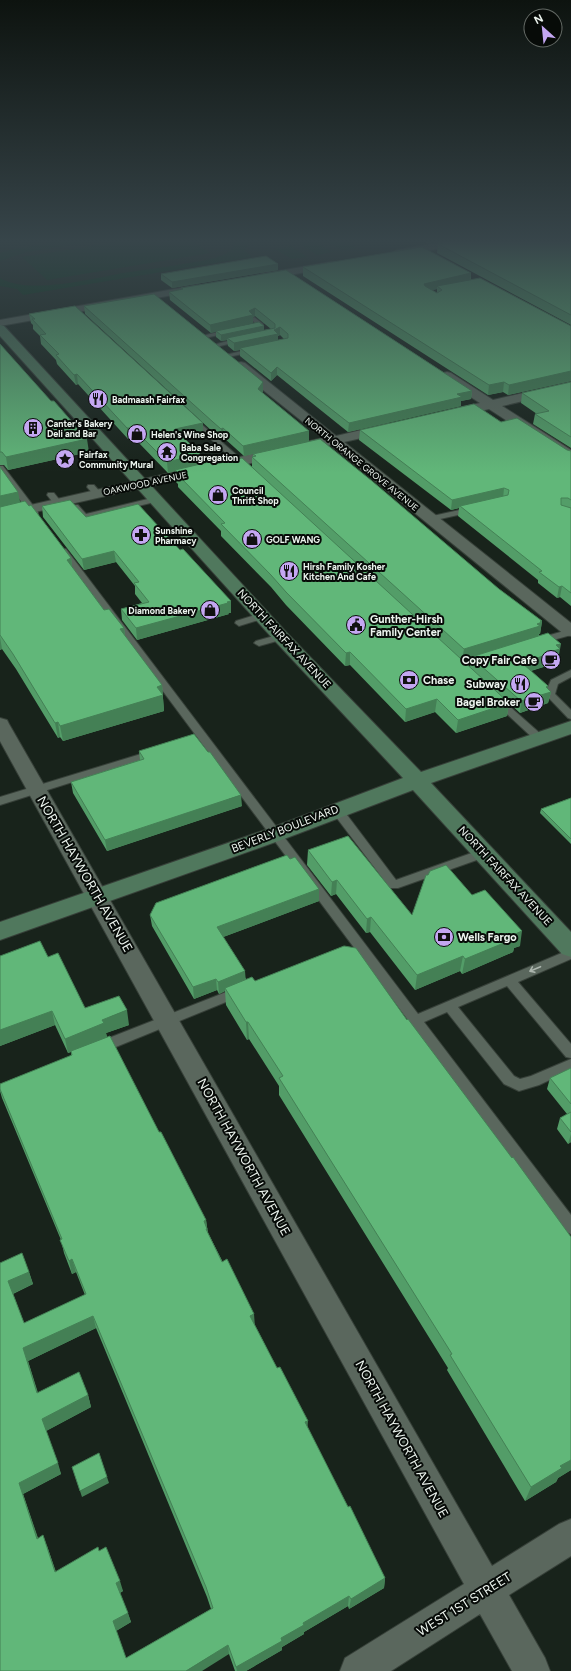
<svg xmlns="http://www.w3.org/2000/svg" width="571" height="1671" font-family="Figtree,sans-serif">
<style>
.green{fill:#023416}
.lines{fill:none;stroke-linecap:round;stroke-linejoin:round}
.lane-casing{stroke:#374039;stroke-width:2}
.street-casing{stroke:#374039;stroke-width:2}
.secondary-casing{stroke:#374039;stroke-width:2}
.lane{fill:#5a675d;fill-rule:evenodd}
.street{fill:#5a675d;fill-rule:evenodd}
.secondary{fill:#50785d;fill-rule:evenodd}
.wall{fill:#539d68;fill-rule:evenodd}
.shaded-wall{fill:#448055}
.building{fill:#61b779;stroke:#448055;fill-rule:evenodd}
.oneway{stroke:#abb5ad}
.labels{text-anchor:middle;dominant-baseline:central;stroke-width:4;stroke-linejoin:round;paint-order:stroke}
.far-poi-label{font-size:9px;font-weight:bold;fill:#edf5ef;stroke:#070b08;text-anchor:start}
.far-street-label{font-size:9px;fill:#edf5ef;stroke:#070b08}
.poi-label{font-size:11px;font-weight:bold;fill:#edf5ef;stroke:#070b08;text-anchor:start}
.street-label{font-size:11px;fill:#edf5ef;stroke:#070b08}
.near-street-label{font-size:13px;fill:#edf5ef;stroke:#070b08}
</style>
<rect width="100%" height="100%" fill="#18231b"/>
<path class="green" d="M 77,239 L 108,239 L 26,252 L 0,261 L 0,253 L 14,249 Z
M 137,239 L 190,239 L 210,253 L 47,280 L 22,257 Z
M 232,239 L 246,239 L 248,245 L 245,251 L 252,257 L 23,295 L 17,289 L 0,286 L 0,278 C 28,295 91,279 123,273 C 151,269 179,265 207,260 C 217,257 230,255 234,245 Z
M 333,239 L 342,239 L 357,248 L 342,250 L 325,240 Z
M 315,242 L 332,252 L 317,255 L 300,244 Z
M 291,246 L 307,257 L 292,259 L 275,249 Z"/>
<g class="lines">
<g class="lane-casing">
<path id="lane" d="M 254,317 L 263,324 L 263,326 L 248,328 L 248,326 L 256,324 L 251,319 Z
M 230,329 L 233,331 L 232,332 L 205,338 L 202,336 Z
M 243,337 L 246,339 L 245,340 L 216,347 L 213,345 Z
M 255,348 L 258,350 L 257,351 L 228,357 L 225,355 Z
M 192,416 L 248,465 L 248,469 L 242,469 L 190,419 L 189,418 Z
M 0,466 L 3,466 L 38,512 L 38,516 L 32,516 L 0,473 Z
M 88,485 L 94,485 L 101,493 L 100,495 L 94,495 L 87,487 Z
M 48,493 L 54,493 L 62,503 L 61,505 L 55,505 L 47,495 Z
M 156,497 L 160,499 L 159,501 L 84,519 L 81,519 L 71,507 L 75,505 L 78,505 L 86,514 Z
M 473,507 L 476,507 L 476,511 L 431,521 L 427,519 L 428,517 Z
M 60,549 L 66,549 L 418,1014 L 571,949 L 571,959 L 518,982 L 571,1044 L 571,1058 L 566,1057 L 507,986 L 458,1007 L 514,1076 L 520,1079 L 531,1076 L 571,1059 L 571,1070 L 539,1085 L 519,1091 L 504,1084 L 447,1012 L 424,1022 L 571,1215 L 571,1234 L 566,1232 L 60,553 Z
M 262,613 L 266,616 L 265,618 L 239,626 L 235,623 L 236,621 Z
M 571,629 L 571,635 L 539,644 L 534,641 L 536,639 Z
M 281,634 L 284,635 L 286,637 L 284,639 L 259,646 L 254,643 L 256,641 Z
M 571,670 L 571,677 L 558,684 L 555,694 L 571,710 L 571,719 L 568,718 L 545,694 L 551,680 Z
M 497,697 L 500,698 L 543,736 L 544,738 L 543,740 L 535,740 L 494,702 L 492,700 L 494,698 Z
M 154,750 L 159,753 L 158,755 L 0,805 L 0,797 Z
M 337,806 L 341,807 L 396,880 L 480,850 L 488,850 L 490,853 L 488,856 L 398,888 L 390,888 L 333,813 L 332,810 L 333,807 Z
M 239,987 L 243,989 L 245,992 L 243,995 L 106,1051 L 101,1052 L 96,1051 L 94,1047 L 96,1043 Z"/>
</g>
<g class="street-casing">
<path id="street" d="M 460,239 L 482,239 L 477,242 L 397,256 L 392,253 L 397,250 Z
M 331,262 L 335,263 L 336,265 L 335,267 L 261,280 L 256,277 L 261,274 Z
M 197,285 L 202,288 L 201,290 L 0,326 L 0,320 Z
M 241,362 L 245,363 L 336,436 L 387,424 L 392,425 L 394,428 L 392,431 L 344,442 L 571,623 L 571,636 L 565,635 L 331,445 L 0,520 L 0,512 L 323,438 L 237,369 L 235,366 L 237,363 Z
M 447,372 L 451,373 L 493,400 L 571,382 L 571,390 L 502,406 L 571,450 L 571,460 L 566,459 L 489,409 L 451,418 L 446,417 L 444,414 L 446,411 L 480,403 L 443,379 L 441,376 L 443,373 Z
M 0,718 L 7,720 L 9,724 L 492,1566 L 559,1524 L 571,1519 L 571,1556 L 509,1595 L 545,1658 L 550,1671 L 512,1671 L 480,1614 L 391,1671 L 340,1671 L 345,1658 L 464,1584 L 0,741 Z"/>
</g>
<g class="secondary-casing">
<path id="secondary" d="M 0,325 L 4,326 L 287,633 L 421,772 L 571,721 L 571,734 L 431,783 L 571,932 L 571,957 L 562,954 L 413,790 L 284,839 L 0,940 L 0,922 L 268,829 L 403,778 L 275,641 L 0,336 Z"/>
</g>
<use href="#lane" class="lane"/>
<use href="#street" class="street"/>
<use href="#secondary" class="secondary"/>
</g>
<path class="wall" d="M 162,239 L 169,239 L 166,242 Z
M 419,239 L 453,239 L 427,243 Z
M 571,240 L 571,325 L 437,253 L 438,244 L 439,244 L 439,242 Z
M 278,264 L 278,270 L 172,288 L 161,280 L 161,274 Z
M 303,267 L 471,273 L 471,280 L 571,326 L 571,381 L 508,395 L 503,392 L 488,395 L 303,276 ZM 437,289 L 437,293 L 432,290 Z
M 286,270 L 472,391 L 471,399 L 461,401 L 461,406 L 348,432 L 277,375 L 271,381 L 240,356 L 240,350 L 234,351 L 228,346 L 227,340 L 221,341 L 216,337 L 216,331 L 211,333 L 170,300 L 169,292 L 181,290 L 181,288 ZM 255,316 L 271,329 L 264,330 L 264,326 L 227,329 L 253,323 L 253,317 ZM 280,335 L 284,339 L 278,340 L 278,336 Z
M 84,306 L 263,391 L 262,393 L 309,441 L 244,456 L 224,438 L 222,438 L 213,432 L 85,314 Z
M 29,314 L 203,423 L 203,434 L 184,438 L 201,464 L 252,468 L 252,457 L 253,457 L 253,454 L 499,589 L 542,621 L 540,634 L 539,634 L 539,636 L 559,655 L 558,655 L 558,660 L 553,661 L 553,664 L 531,671 L 551,692 L 548,703 L 520,713 L 509,703 L 507,716 L 456,733 L 435,712 L 405,722 L 350,665 L 345,666 L 286,605 L 271,587 L 221,536 L 221,531 L 178,487 L 178,484 L 176,482 L 175,471 L 168,473 L 137,441 L 135,442 L 131,438 L 128,439 L 78,384 L 76,385 L 57,364 L 56,360 L 41,344 L 40,336 L 33,329 L 33,325 L 31,323 ZM 471,658 L 470,667 L 463,660 Z
M 0,344 L 89,452 L 8,470 L 4,465 L 0,465 Z
M 571,382 L 571,448 L 533,424 L 535,414 L 537,414 L 521,403 L 522,393 Z
M 501,422 L 567,450 L 571,451 L 571,606 L 560,597 L 557,598 L 538,583 L 538,580 L 458,516 L 459,508 L 451,510 L 359,440 L 360,430 Z
M 0,467 L 20,503 L 71,558 L 72,567 L 104,610 L 124,628 L 125,637 L 162,685 L 164,711 L 63,741 L 60,737 L 58,738 L 16,669 L 2,649 L 0,650 Z
M 42,506 L 86,517 L 180,550 L 231,601 L 231,613 L 228,613 L 229,614 L 137,640 L 122,620 L 121,609 L 142,603 L 135,594 L 135,586 L 116,562 L 84,570 L 43,517 Z
M 139,751 L 242,806 L 107,851 L 73,793 L 71,782 L 140,760 Z
M 571,798 L 571,844 L 540,813 L 541,809 Z
M 308,850 L 412,915 L 472,895 L 520,946 L 514,948 L 513,952 L 462,974 L 460,971 L 415,990 L 370,932 L 366,933 L 336,894 L 331,896 L 307,865 Z
M 290,859 L 319,889 L 319,901 L 223,937 L 246,979 L 255,981 L 407,1020 L 571,1237 L 571,1470 L 558,1478 L 556,1482 L 525,1501 L 447,1370 L 448,1368 L 279,1095 L 279,1086 L 249,1039 L 247,1040 L 226,1005 L 225,991 L 219,994 L 217,990 L 194,999 L 152,926 L 150,915 Z
M 0,956 L 48,957 L 85,1008 L 129,1025 L 106,1033 L 107,1037 L 159,1132 L 206,1220 L 208,1233 L 307,1427 L 348,1507 L 385,1578 L 384,1588 L 349,1609 L 348,1606 L 304,1632 L 304,1634 L 282,1647 L 282,1650 L 246,1671 L 235,1671 L 229,1654 L 0,1671 L 0,1263 L 29,1272 L 33,1284 L 13,1294 L 24,1323 L 85,1295 L 76,1272 L 72,1274 L 64,1253 L 61,1240 L 2,1098 L 0,1091 L 0,1084 L 71,1056 L 71,1052 L 68,1053 L 55,1025 L 0,1046 ZM 96,1328 L 207,1597 L 211,1609 L 126,1658 L 116,1631 L 131,1622 L 120,1593 L 123,1591 L 99,1551 L 56,1572 L 47,1546 L 38,1538 L 23,1494 L 61,1474 L 46,1431 L 91,1407 L 88,1395 L 38,1393 L 28,1361 Z
M 571,1068 L 571,1142 L 568,1144 L 557,1129 L 560,1118 L 567,1114 L 547,1089 L 550,1078 Z"/>
<path class="shaded-wall" d="M 427,239 L 453,239 L 427,243 Z
M 278,264 L 278,270 L 172,288 L 172,282 Z
M 471,273 L 470,282 L 437,286 L 437,289 L 424,292 L 424,284 Z
M 255,308 L 255,316 L 253,317 L 253,323 L 211,333 L 210,325 L 249,311 Z
M 264,326 L 264,332 L 227,338 L 227,340 L 221,341 L 221,335 Z
M 280,327 L 280,335 L 278,336 L 278,342 L 240,348 L 240,350 L 234,351 L 234,343 L 274,330 Z
M 277,367 L 277,375 L 271,381 L 271,373 Z
M 571,371 L 571,381 L 508,395 L 509,385 Z
M 77,374 L 78,384 L 76,385 L 74,375 Z
M 263,382 L 263,391 L 258,398 L 258,389 Z
M 504,382 L 503,392 L 488,395 L 489,385 Z
M 472,391 L 471,399 L 461,401 L 461,406 L 348,432 L 349,423 L 457,394 Z
M 203,423 L 203,434 L 176,440 L 175,429 Z
M 127,428 L 130,428 L 131,438 L 128,439 Z
M 223,428 L 224,438 L 222,438 L 221,429 Z
M 134,431 L 136,431 L 137,441 L 135,442 Z
M 309,431 L 309,441 L 244,456 L 243,446 Z
M 87,439 L 89,452 L 8,470 L 6,457 Z
M 200,454 L 201,465 L 175,470 L 175,471 L 168,473 L 167,462 Z
M 504,488 L 503,499 L 460,506 L 459,508 L 451,510 L 452,500 Z
M 18,492 L 21,506 L 0,511 L 0,496 Z
M 114,551 L 116,562 L 84,570 L 82,559 Z
M 71,558 L 73,573 L 67,560 Z
M 562,586 L 560,597 L 557,598 L 559,587 Z
M 231,601 L 231,613 L 228,613 L 229,614 L 137,640 L 136,628 Z
M 540,621 L 542,621 L 542,622 L 540,634 L 539,634 L 538,637 L 471,657 L 471,658 L 462,660 L 464,649 L 537,624 Z
M 124,628 L 126,643 L 120,629 Z
M 0,637 L 2,649 L 0,650 Z
M 561,644 L 558,660 L 553,661 L 553,664 L 520,674 L 522,663 L 556,645 Z
M 350,652 L 350,665 L 345,666 L 346,653 Z
M 162,685 L 164,711 L 63,741 L 60,726 L 157,687 Z
M 548,686 L 547,693 L 551,692 L 548,703 L 520,713 L 521,701 Z
M 437,699 L 435,712 L 405,722 L 406,709 Z
M 509,703 L 507,716 L 456,733 L 458,720 Z
M 58,722 L 60,737 L 58,738 L 55,723 Z
M 241,795 L 242,806 L 107,851 L 105,840 Z
M 337,880 L 336,894 L 331,896 L 332,882 Z
M 319,889 L 319,901 L 218,939 L 217,927 Z
M 371,917 L 370,932 L 366,933 L 367,919 Z
M 522,931 L 520,946 L 514,948 L 513,952 L 462,974 L 465,959 L 513,935 Z
M 463,956 L 460,971 L 415,990 L 417,975 Z
M 245,971 L 246,983 L 225,988 L 225,991 L 219,994 L 218,982 Z
M 216,979 L 217,990 L 194,999 L 193,987 Z
M 127,1010 L 129,1025 L 106,1033 L 107,1038 L 68,1053 L 65,1039 L 102,1020 Z
M 52,1011 L 55,1025 L 0,1046 L 0,1030 Z
M 246,1022 L 248,1022 L 249,1039 L 247,1040 Z
M 571,1134 L 571,1142 L 568,1144 Z
M 206,1220 L 209,1242 L 204,1221 Z
M 72,1259 L 76,1272 L 72,1274 L 69,1261 Z
M 29,1272 L 33,1284 L 12,1294 L 8,1281 Z
M 254,1314 L 255,1327 L 250,1316 Z
M 93,1316 L 96,1328 L 28,1361 L 41,1405 L 23,1348 Z
M 88,1395 L 91,1407 L 46,1431 L 42,1419 Z
M 308,1421 L 307,1433 L 305,1422 Z
M 571,1460 L 571,1470 L 558,1478 L 556,1482 L 525,1501 L 531,1487 L 560,1466 Z
M 58,1463 L 61,1474 L 23,1494 L 41,1549 L 37,1539 L 19,1483 Z
M 107,1477 L 109,1483 L 82,1497 L 80,1491 Z
M 43,1535 L 47,1546 L 59,1582 L 55,1572 Z
M 385,1578 L 384,1588 L 349,1609 L 351,1599 Z
M 120,1581 L 123,1591 L 119,1593 L 116,1583 Z
M 349,1596 L 348,1606 L 304,1632 L 304,1634 L 282,1647 L 282,1650 L 246,1671 L 237,1671 L 236,1667 L 303,1623 Z
M 128,1613 L 131,1622 L 116,1631 L 113,1621 Z
M 228,1645 L 229,1654 L 202,1671 L 186,1671 Z"/>
<path class="building" d="M 456,239 L 569,239 L 571,240 L 571,315 L 438,244 L 443,243 L 439,242 Z
M 422,247 L 471,273 L 424,284 L 425,286 L 437,293 L 442,290 L 437,286 L 480,278 L 571,326 L 571,371 L 509,385 L 504,382 L 489,385 L 303,267 Z
M 266,256 L 278,264 L 172,282 L 161,274 Z
M 286,270 L 472,391 L 457,394 L 462,397 L 349,423 L 277,367 L 271,373 L 240,348 L 288,338 L 288,334 L 280,327 L 274,330 L 278,334 L 234,343 L 227,338 L 275,328 L 275,324 L 255,308 L 249,311 L 253,315 L 210,325 L 169,292 L 183,289 L 181,288 Z
M 154,294 L 263,382 L 258,389 L 309,431 L 243,446 L 223,428 L 221,429 L 213,422 L 84,306 Z
M 75,306 L 203,423 L 175,429 L 200,454 L 167,462 L 136,431 L 134,431 L 130,428 L 127,428 L 77,374 L 74,375 L 56,355 L 59,354 L 40,335 L 46,334 L 32,319 L 35,319 L 29,314 Z
M 259,322 L 264,326 L 221,335 L 216,331 Z
M 0,344 L 51,401 L 54,401 L 87,439 L 6,457 L 2,452 L 0,452 Z
M 571,382 L 571,437 L 535,414 L 549,411 L 522,393 Z
M 474,404 L 501,422 L 517,418 L 567,450 L 571,451 L 571,500 L 568,498 L 561,498 L 561,505 L 571,508 L 571,593 L 562,586 L 559,587 L 539,572 L 542,571 L 460,506 L 508,495 L 509,490 L 504,488 L 452,500 L 360,430 Z
M 320,439 L 372,481 L 499,589 L 542,621 L 540,621 L 542,622 L 537,624 L 540,626 L 464,649 L 252,457 L 256,456 L 253,454 Z
M 242,458 L 509,703 L 458,720 L 437,699 L 406,709 L 350,652 L 346,653 L 286,592 L 271,575 L 221,524 L 225,523 L 178,475 L 180,474 L 175,470 L 209,462 L 212,465 Z
M 0,467 L 18,492 L 0,496 Z
M 70,500 L 86,517 L 138,504 L 180,550 L 183,549 L 231,601 L 227,602 L 228,603 L 136,628 L 121,609 L 149,602 L 134,583 L 139,582 L 114,551 L 82,559 L 42,506 Z
M 25,501 L 29,506 L 31,505 L 71,558 L 67,560 L 104,610 L 109,609 L 124,628 L 120,629 L 162,685 L 157,687 L 163,695 L 60,726 L 58,722 L 55,723 L 13,654 L 0,635 L 0,507 Z
M 548,633 L 561,644 L 556,645 L 560,649 L 553,651 L 555,652 L 522,663 L 547,685 L 548,686 L 546,687 L 551,692 L 521,701 L 471,657 Z
M 194,734 L 208,752 L 210,752 L 241,795 L 105,840 L 71,782 L 144,759 L 139,751 Z
M 571,798 L 571,839 L 541,809 Z
M 348,836 L 412,915 L 426,875 L 428,875 L 430,871 L 446,865 L 472,895 L 485,890 L 522,931 L 513,935 L 516,938 L 465,959 L 463,956 L 417,975 L 371,917 L 367,919 L 337,880 L 332,882 L 308,850 Z
M 287,855 L 290,859 L 295,857 L 319,889 L 217,927 L 245,971 L 218,982 L 216,979 L 193,987 L 150,915 L 156,903 Z
M 40,941 L 48,957 L 58,953 L 85,1008 L 119,996 L 127,1010 L 102,1020 L 104,1023 L 65,1039 L 52,1011 L 0,1030 L 0,956 Z
M 344,946 L 356,948 L 407,1020 L 408,1019 L 512,1158 L 513,1157 L 571,1237 L 571,1460 L 560,1466 L 562,1468 L 531,1487 L 450,1355 L 452,1354 L 279,1078 L 283,1076 L 248,1022 L 246,1022 L 225,988 L 252,977 L 255,981 Z
M 110,1036 L 159,1132 L 161,1132 L 206,1220 L 204,1221 L 207,1229 L 206,1229 L 222,1262 L 227,1259 L 254,1314 L 250,1316 L 277,1368 L 280,1367 L 308,1421 L 305,1422 L 348,1507 L 350,1506 L 385,1578 L 351,1599 L 349,1596 L 303,1623 L 304,1625 L 281,1638 L 282,1641 L 236,1667 L 228,1645 L 186,1671 L 0,1671 L 0,1263 L 22,1253 L 29,1272 L 8,1281 L 24,1323 L 86,1294 L 72,1259 L 69,1261 L 60,1240 L 62,1239 L 0,1089 L 0,1084 L 72,1055 L 71,1051 ZM 93,1316 L 206,1587 L 213,1608 L 126,1658 L 113,1621 L 128,1613 L 116,1583 L 120,1581 L 106,1547 L 99,1551 L 98,1547 L 55,1572 L 43,1535 L 37,1539 L 19,1483 L 58,1463 L 42,1419 L 88,1395 L 79,1372 L 37,1393 L 23,1348 Z
M 571,1068 L 571,1104 L 550,1078 Z
M 571,1112 L 571,1132 L 560,1118 Z
M 99,1453 L 107,1477 L 80,1491 L 72,1467 Z"/>
<defs><path id="oneway-shaft" d="M-6 0H5M1.5-3L5.5 0L1.5 3" fill="none" stroke-width="1.6" stroke-linecap="round" stroke-linejoin="round"/></defs>
<use class="oneway" href="#oneway-shaft" transform="translate(535 969) rotate(157)"/>
<linearGradient id="sky" x2="0" y2="1"><stop stop-color="#0d130f"/><stop offset="0.51" stop-color="#37454a"/><stop offset="1" stop-color="#37454a" stop-opacity="0"/></linearGradient>
<rect width="571" height="473" fill="url(#sky)"/>
<defs>
<g id="restaurant-disc" transform="scale(1)"><circle r="9.5" fill="#c4a7f2" stroke="#070b08"/><path d="M-5-6h1v4h1v-4h1v4h1v-4h1v5L-1.5 .5V6h-2V.5L-5-1ZM5-6V6H3V1.5H1.5Q1.5-4 5-6Z" fill="#111"/></g>
<g id="building-disc" transform="scale(1)"><circle r="9.5" fill="#c4a7f2" stroke="#070b08"/><path d="M-4-6H4V6H1V3H-1V6H-4ZM-2.5-4.3h1.7v1.8h-1.7ZM.8-4.3h1.7v1.8H.8ZM-2.5-1h1.7V.8h-1.7ZM.8-1h1.7V.8H.8Z" fill="#111"/></g>
<g id="shop-disc" transform="scale(1)"><circle r="9.5" fill="#c4a7f2" stroke="#070b08"/><path d="M-5-2.5h2.3a2.7 3.5 0 0 1 5.4 0H5L5.5 6h-11ZM-1.5-2.5h3a1.5 2.3 0 0 0-3 0Z" fill="#111"/></g>
<g id="temple-disc" transform="scale(1)"><circle r="9.5" fill="#c4a7f2" stroke="#070b08"/><path d="M0-6L5-2H3V0L6.5 2.5H4V6H1.5V3h-3V6H-4V2.5H-6.5L-3 0V-2H-5Z" fill="#111"/></g>
<g id="sight-disc" transform="scale(1)"><circle r="9.5" fill="#c4a7f2" stroke="#070b08"/><path d="M0-6L1.8-2.2L6-1.7L2.9 1.2L3.7 5.4L0 3.3L-3.7 5.4L-2.9 1.2L-6-1.7L-1.8-2.2Z" fill="#111"/></g>
<g id="pharmacy-disc" transform="scale(1)"><circle r="9.5" fill="#c4a7f2" stroke="#070b08"/><path d="M-2-6h4v4h4v4h-4v4h-4v-4h-4v-4h4Z" fill="#111"/></g>
<g id="civic-disc" transform="scale(1)"><circle r="9.5" fill="#c4a7f2" stroke="#070b08"/><path d="M-.6-6.5H3V-4.5H.6V-3L4-1V1h2V6H-6V1h2V-1L-.6-3ZM-1.2 2.5V6h2.4V2.5Z" fill="#111"/></g>
<g id="cafe-disc" transform="scale(1)"><circle r="9.5" fill="#c4a7f2" stroke="#070b08"/><path d="M-5.5-4.5H6V0H3Q3 3.5 0 3.5H-2.5Q-5.5 3.5-5.5 0ZM3-3.2v2h1.7v-2ZM-6 4.5H4V6H-6Z" fill="#111"/></g>
<g id="bank-disc" transform="scale(1)"><circle r="9.5" fill="#c4a7f2" stroke="#070b08"/><path d="M-6-4H6V4H-6ZM0-2.3a2.3 2.3 0 1 0 0 4.6a2.3 2.3 0 1 0 0-4.6Z" fill="#111"/></g>
</defs>
<g fill-rule="evenodd">
<use href="#restaurant-disc" x="98" y="399"/>
<use href="#building-disc" x="33" y="428"/>
<use href="#shop-disc" x="137" y="434"/>
<use href="#temple-disc" x="167" y="452"/>
<use href="#sight-disc" x="65" y="459"/>
<use href="#shop-disc" x="218" y="495"/>
<use href="#pharmacy-disc" x="141" y="535"/>
<use href="#shop-disc" x="252" y="539"/>
<use href="#restaurant-disc" x="289" y="571"/>
<use href="#shop-disc" x="210" y="610"/>
<use href="#civic-disc" x="356" y="625"/>
<use href="#cafe-disc" x="551" y="660"/>
<use href="#bank-disc" x="409" y="680"/>
<use href="#restaurant-disc" x="520" y="684"/>
<use href="#cafe-disc" x="534" y="702"/>
<use href="#bank-disc" x="444" y="937"/>
</g>
<g class="labels">
<g class="far-poi-label">
<text x="112" y="399">Badmaash Fairfax</text>
<text x="47" y="423">Canter's Bakery<tspan x="47" dy="10">Deli and Bar</tspan></text>
<text x="151" y="434">Helen's Wine Shop</text>
<text x="181" y="447">Baba Sale<tspan x="181" dy="10">Congregation</tspan></text>
<text x="79" y="454">Fairfax<tspan x="79" dy="10">Community Mural</tspan></text>
<text x="232" y="490">Council<tspan x="232" dy="10">Thrift Shop</tspan></text>
<text x="155" y="530">Sunshine<tspan x="155" dy="10">Pharmacy</tspan></text>
<text x="266" y="539">GOLF WANG</text>
<text x="303" y="566">Hirsh Family Kosher<tspan x="303" dy="10">Kitchen And Cafe</tspan></text>
<text x="196" y="610" text-anchor="end">Diamond Bakery</text>
</g>
<g class="far-street-label">
<text transform="translate(362 464) rotate(39)">NORTH ORANGE GROVE AVENUE</text>
<text transform="translate(145 483) rotate(-12)">OAKWOOD AVENUE</text>
</g>
<g class="poi-label">
<text x="370" y="619">Gunther-Hirsh<tspan x="370" dy="13">Family Center</tspan></text>
<text x="537" y="660" text-anchor="end">Copy Fair Cafe</text>
<text x="423" y="680">Chase</text>
<text x="506" y="684" text-anchor="end">Subway</text>
<text x="520" y="702" text-anchor="end">Bagel Broker</text>
<text x="458" y="937">Wells Fargo</text>
</g>
<g class="street-label">
<text transform="translate(284 639) rotate(47)">NORTH FAIRFAX AVENUE</text>
<text transform="translate(285 829) rotate(-21)">BEVERLY BOULEVARD</text>
<text transform="translate(505 876) rotate(47)">NORTH FAIRFAX AVENUE</text>
</g>
<g class="near-street-label">
<text transform="translate(85 874) rotate(60)">NORTH HAYWORTH AVENUE</text>
<text transform="translate(244 1157) rotate(61)">NORTH HAYWORTH AVENUE</text>
<text transform="translate(402 1439) rotate(61)">NORTH HAYWORTH AVENUE</text>
<text transform="translate(464 1604) rotate(-32)">WEST 1ST STREET</text>
</g>
</g>
<g transform="translate(543 28) rotate(333)"><circle r="19" fill="#070b08" stroke="#636964"/>
<path d="M0-3L7 15L0 10L-7 15Z" fill="#c4a7f2"/>
<text y="-6" font-size="11" font-weight="bold" text-anchor="middle" fill="#edf5ef">N</text>
</g>
</svg>
